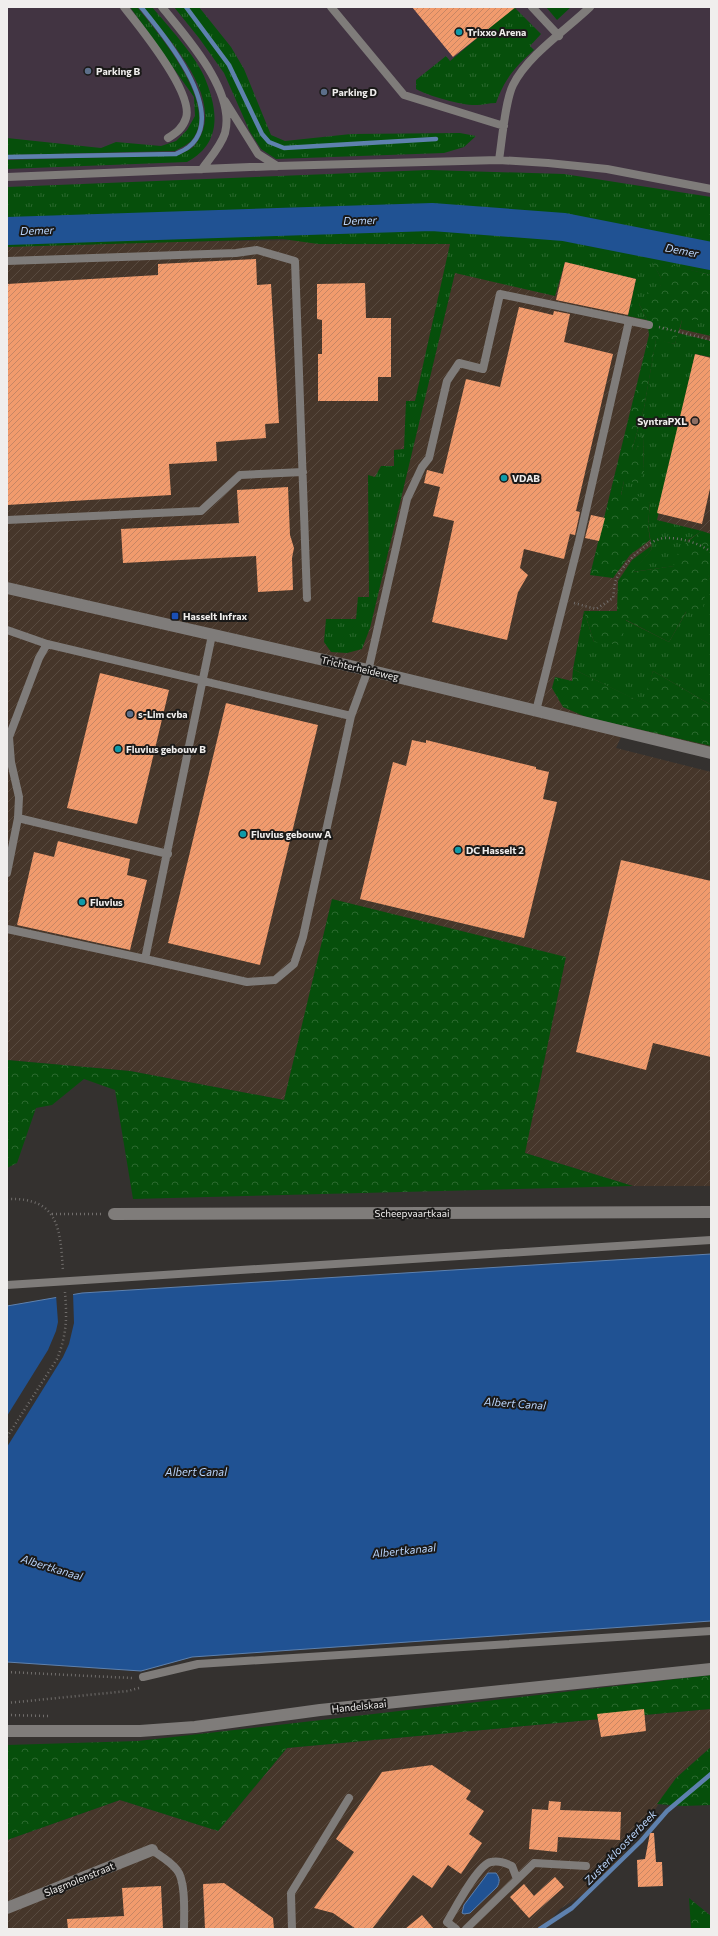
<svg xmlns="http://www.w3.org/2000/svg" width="718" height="1936" font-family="Commissioner,sans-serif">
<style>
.commercial{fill:#423442}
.industrial{fill:url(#industrial-furrows)}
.grass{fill:url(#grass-tufts)}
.forest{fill:url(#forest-crowns)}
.water{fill:#205293;stroke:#5e81ae}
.pier{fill:#34312f}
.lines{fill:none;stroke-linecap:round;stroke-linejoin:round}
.stream{stroke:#5e81ae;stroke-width:4.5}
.river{stroke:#205293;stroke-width:28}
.building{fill:url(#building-hatch)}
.path{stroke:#716e6c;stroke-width:2.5;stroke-dasharray:1 3;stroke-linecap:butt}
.lane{stroke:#7f7c7a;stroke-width:8}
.street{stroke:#7f7c7a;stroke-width:12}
.culture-dot{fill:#0f9aa8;stroke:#1a1918;stroke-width:1.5}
.service-dot{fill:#5c6f8a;stroke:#1a1918;stroke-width:1.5}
.education-dot{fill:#8d6e63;stroke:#1a1918;stroke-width:1.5}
.transit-dot{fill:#1a4fb4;stroke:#1a1918;stroke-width:1.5}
.labels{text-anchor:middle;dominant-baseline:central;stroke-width:4;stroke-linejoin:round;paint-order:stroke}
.poi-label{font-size:10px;font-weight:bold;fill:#f0eeed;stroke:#1a1918;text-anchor:start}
.street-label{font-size:10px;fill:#f0eeed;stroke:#1a1918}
.water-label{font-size:11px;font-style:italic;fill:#b9d4fa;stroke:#1a1918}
</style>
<defs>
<pattern id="industrial-furrows" width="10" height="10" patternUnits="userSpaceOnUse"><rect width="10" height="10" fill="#46362a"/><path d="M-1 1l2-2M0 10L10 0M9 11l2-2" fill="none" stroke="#584a3f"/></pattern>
<pattern id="grass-tufts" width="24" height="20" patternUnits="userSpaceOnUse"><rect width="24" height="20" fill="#064f0b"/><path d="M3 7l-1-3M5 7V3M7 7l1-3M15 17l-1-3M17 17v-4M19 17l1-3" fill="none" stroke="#2b692f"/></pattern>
<pattern id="forest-crowns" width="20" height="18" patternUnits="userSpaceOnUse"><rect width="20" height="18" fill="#064f0b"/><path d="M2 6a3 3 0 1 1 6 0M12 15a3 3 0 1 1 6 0" fill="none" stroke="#2b692f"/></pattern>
<pattern id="building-hatch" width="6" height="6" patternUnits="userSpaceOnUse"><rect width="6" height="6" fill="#f19b6d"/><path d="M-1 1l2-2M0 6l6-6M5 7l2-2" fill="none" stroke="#c78664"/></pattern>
</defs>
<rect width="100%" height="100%" fill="#34312f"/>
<path class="commercial" d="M 7,7 L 711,7 L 711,246 L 692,240 L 450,211 L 7,224 Z"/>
<path class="industrial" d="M 457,238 L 711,283 L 711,748 L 625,728 L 616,748 L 711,772 L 711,1186 L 633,1186 L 525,1153 L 284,1100 L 130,1071 L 7,1060 L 7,244 Z
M 710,1709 L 711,1747 L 676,1778 L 636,1838 L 604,1877 L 590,1890 L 560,1909 L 542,1929 L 7,1929 L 7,1840 L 120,1800 L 218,1831 L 287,1748 Z"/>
<path class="grass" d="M 130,7 L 137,7 C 158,33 222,107 191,141 C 187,145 180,148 175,151 L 7,155 L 7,138 L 101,148 L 116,142 L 161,146 L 176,141 L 187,130 L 195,116 L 194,97 Z
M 143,7 L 152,7 C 168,26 194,54 204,76 C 218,109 223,143 187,162 L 7,169 L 7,160 L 179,155 C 184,152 191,150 195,145 C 229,102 169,39 143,7 Z
M 174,7 L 185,7 L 228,66 L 261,135 L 268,143 L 285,149 L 438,140 L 437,138 L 289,147 C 277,147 270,142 263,133 L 229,64 L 187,7 L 199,7 L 231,47 L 244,69 L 271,135 L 285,141 L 351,134 L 460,133 L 476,136 L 464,147 L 444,153 L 276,159 L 261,149 L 250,132 L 224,73 L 199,38 Z
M 514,7 L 541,34 L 530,46 L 534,50 C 515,67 505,78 496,103 C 489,103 483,105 477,105 C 464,106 428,96 416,89 L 416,80 L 446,56 L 450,61 Z
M 546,7 L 571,7 L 557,20 Z
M 429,170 L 564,174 L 711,197 L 711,246 L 692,240 L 531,218 L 426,211 L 7,223 L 7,187 Z
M 459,228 L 612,245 L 708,266 L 711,267 L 711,275 L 652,261 L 661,278 L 661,285 L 639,304 L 647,320 L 628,316 L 636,279 L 565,262 L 555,296 L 455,273 L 370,628 L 362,649 L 347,653 L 331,652 L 324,642 L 326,619 L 356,619 L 358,597 L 369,597 L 368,475 L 375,477 L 381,466 L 394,466 L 394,450 L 404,449 L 406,401 L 415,401 L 450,244 L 318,244 L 283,239 L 7,247 L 7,236 L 251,230 Z
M 682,320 L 711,320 L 711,336 L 680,329 Z
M 678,333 L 711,341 L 711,357 L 695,354 L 657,520 L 702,531 L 688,540 L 675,566 L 632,572 L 652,549 L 648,525 L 650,503 L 621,496 L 624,481 L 644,472 L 643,435 L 636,450 L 632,450 L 644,408 L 656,339 L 675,344 Z
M 708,574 L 711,583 L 711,705 L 653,671 L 644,704 L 573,669 L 584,611 L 594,642 L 625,620 L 669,642 Z"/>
<path class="forest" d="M 651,260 L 711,275 L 711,320 L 682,320 L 675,344 L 656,340 L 644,408 L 632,450 L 636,450 L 643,433 L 644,472 L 638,483 L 624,481 L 621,495 L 638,496 L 650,503 L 648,525 L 650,540 L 630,555 L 613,578 L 590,575 L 649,335 L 647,320 L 639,304 L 650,289 L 661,285 L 661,278 Z
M 702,531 L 711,534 L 711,583 L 708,575 L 703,608 L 686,612 L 669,642 L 626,620 L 621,645 L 594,642 L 584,611 L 617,611 L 618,581 L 632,560 L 651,546 L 652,549 L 633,572 L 674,566 C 676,550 688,540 702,531 Z
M 573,669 L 643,703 L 653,671 L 711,705 L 711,746 L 586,717 L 563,707 L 552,688 L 555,677 L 572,681 Z
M 332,899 L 566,957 L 525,1153 L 633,1186 L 133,1199 L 115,1090 L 84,1079 L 52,1105 L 36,1108 L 17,1163 L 7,1168 L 7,1060 L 130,1071 L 284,1100 Z
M 711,1675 L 711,1712 L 710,1709 L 287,1748 L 218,1831 L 120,1800 L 7,1840 L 7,1745 L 138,1741 Z
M 711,1747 L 711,1805 L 683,1806 L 657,1804 L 676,1778 Z
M 689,1898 L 711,1916 L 711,1929 L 691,1929 Z"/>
<path class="water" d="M 711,1254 L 711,1621 L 192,1657 L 141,1671 L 7,1662 L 7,1306 L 82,1293 Z
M 488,1873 L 496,1873 C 500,1878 500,1882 497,1887 L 470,1913 L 464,1914 L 462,1913 L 464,1905 Z"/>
<path class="pier" d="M 73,1292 L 74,1323 L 69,1344 L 63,1357 L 7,1447 L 7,1416 L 48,1350 L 56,1331 L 58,1322 L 56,1295 Z"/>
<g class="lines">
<path class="stream" d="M 186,7 L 229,65 L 262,134 L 269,142 L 284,148 L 436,139
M 7,157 L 176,154 C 184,150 191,147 196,139 C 220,102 163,34 141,7
M 540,1929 L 572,1908 L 641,1841 L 667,1811 L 711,1774"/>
<path class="river" d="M 7,231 L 432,217 L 564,227 L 711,256"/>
</g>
<path class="building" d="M 412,7 L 516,7 L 453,57 Z
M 256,259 L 257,285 L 271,284 L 279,423 L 265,424 L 266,438 L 216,442 L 217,461 L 169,464 L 171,495 L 7,505 L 7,284 L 158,275 L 158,264 Z
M 565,262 L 636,279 L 628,315 L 556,300 Z
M 365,283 L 366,318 L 391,318 L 391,377 L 378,377 L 378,401 L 318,401 L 318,354 L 322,354 L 322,320 L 317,319 L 317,284 Z
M 519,307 L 553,315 L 554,311 L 570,314 L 564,342 L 613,354 L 576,511 L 580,512 L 575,535 L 570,534 L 564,559 L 524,549 L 520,568 L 528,575 L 518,592 L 507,640 L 432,622 L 454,521 L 433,516 L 440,487 L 424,483 L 427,470 L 443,474 L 466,379 L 500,387 Z
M 695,354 L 711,358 L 711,484 L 702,524 L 657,513 Z
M 288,487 L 290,535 L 294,548 L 292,558 L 293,590 L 258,592 L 256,556 L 123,563 L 121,529 L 239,523 L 237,490 Z
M 591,515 L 605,518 L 599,541 L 585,538 Z
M 100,673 L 169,690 L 137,824 L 67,808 Z
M 226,703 L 318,725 L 260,965 L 168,943 Z
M 412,740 L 426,743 L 426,740 L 536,767 L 536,769 L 549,772 L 543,799 L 557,802 L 524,938 L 360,899 L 393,762 L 406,766 Z
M 58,841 L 130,859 L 127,875 L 147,880 L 130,950 L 17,925 L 34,852 L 54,857 Z
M 621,860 L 711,881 L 711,1057 L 653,1043 L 646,1070 L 576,1052 Z
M 644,1709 L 646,1731 L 601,1737 L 597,1714 Z
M 432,1765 L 471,1791 L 466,1799 L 484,1811 L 469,1834 L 482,1843 L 461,1874 L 448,1865 L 432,1888 L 413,1875 L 372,1929 L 356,1929 L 333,1913 L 314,1908 L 354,1852 L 336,1839 L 382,1772 Z
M 549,1801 L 561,1802 L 560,1810 L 621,1812 L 620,1840 L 558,1837 L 557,1852 L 529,1849 L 532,1809 L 548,1810 Z
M 650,1833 L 654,1833 L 656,1862 L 662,1862 L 663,1886 L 638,1887 L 637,1860 L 645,1859 Z
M 555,1877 L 564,1887 L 529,1918 L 510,1897 L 524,1884 L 534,1896 Z
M 224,1883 L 273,1918 L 274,1929 L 205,1929 L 203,1884 Z
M 161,1886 L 163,1929 L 68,1929 L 67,1919 L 124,1916 L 122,1888 Z
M 422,1915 L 434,1929 L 405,1929 Z"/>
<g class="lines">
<path class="path" d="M 659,327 L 711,340
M 574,603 L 596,609 L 613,598 C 614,593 614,585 616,580 C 622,564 650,537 667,538 C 682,538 699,543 711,552
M 7,1199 C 60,1197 60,1230 63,1271
M 52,1214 L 101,1214
M 7,1437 L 57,1359 C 67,1334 67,1318 65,1292
M 7,1672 L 132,1678
M 7,1703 L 128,1691 L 139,1688
M 7,1715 L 48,1716"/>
<path class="lane" d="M 124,7 C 140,27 194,93 186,118 C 183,128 176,133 168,138
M 162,7 C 186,37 236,91 225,133 C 221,146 210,158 202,169
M 331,7 L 404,95 L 504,126
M 532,7 L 559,36
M 225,101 L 258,154 L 277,166
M 499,160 C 502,141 505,101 513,85 C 528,55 566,30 590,7
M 7,177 L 277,166 L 499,160 L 548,163 L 607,169 L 711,189
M 7,261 L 236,253 L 257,250 L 295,261 L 307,598
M 7,520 L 201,511 L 240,475 L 303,472
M 7,630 L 47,644 L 39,658 L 9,737 L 11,762 L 19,797 L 18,818 L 7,873
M 212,635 L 145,959 L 247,982 L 275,980 L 294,964 L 303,937 L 351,716 L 369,667 L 407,499 L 422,467 L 429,458 L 447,381 L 459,363 L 483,369 L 500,294 L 649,325
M 47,644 L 351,716
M 536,711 L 579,541 L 629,321
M 18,818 L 168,854
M 7,929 L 145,959
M 7,1285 L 711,1240
M 143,1677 L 198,1664 L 711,1631
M 152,1850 C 160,1856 170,1861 177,1870 C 186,1881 184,1914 184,1929
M 292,1929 L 291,1893 L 349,1798
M 456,1929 L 447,1922 C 455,1909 478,1864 491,1862 C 499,1860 506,1863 512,1866 L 517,1879
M 466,1929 L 534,1863 L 586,1866"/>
<path class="street" d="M 7,588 L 368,670 L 711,753
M 114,1214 L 711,1212
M 7,1731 L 140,1731 L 195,1727 L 320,1710 L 711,1669
M 7,1908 L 152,1850"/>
</g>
<g class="culture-dot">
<circle cx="459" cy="32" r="4"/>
<circle cx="504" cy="478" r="4"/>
<circle cx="118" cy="749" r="4"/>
<circle cx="243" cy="834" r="4"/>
<circle cx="458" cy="850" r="4"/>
<circle cx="82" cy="902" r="4"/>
</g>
<g class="service-dot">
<circle cx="88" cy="71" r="4"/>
<circle cx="324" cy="92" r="4"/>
<circle cx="130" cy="714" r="4"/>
</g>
<circle class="education-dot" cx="695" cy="421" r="4"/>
<rect class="transit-dot" x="171" y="612" width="8" height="8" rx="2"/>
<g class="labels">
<g class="poi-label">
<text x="467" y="32">Trixxo Arena</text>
<text x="96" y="71">Parking B</text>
<text x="332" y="92">Parking D</text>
<text x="687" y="421" text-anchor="end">SyntraPXL</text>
<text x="512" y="478">VDAB</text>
<text x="183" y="616">Hasselt Infrax</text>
<text x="138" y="714">s-Lim cvba</text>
<text x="126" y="749">Fluvius gebouw B</text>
<text x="251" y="834">Fluvius gebouw A</text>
<text x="466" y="850">DC Hasselt 2</text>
<text x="90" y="902">Fluvius</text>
</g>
<g class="street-label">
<text transform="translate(360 668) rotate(13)">Trichterheideweg</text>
<text x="412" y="1213">Scheepvaartkaai</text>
<text transform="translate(359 1706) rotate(-6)">Handelskaai</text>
<text transform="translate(79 1879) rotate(-22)">Slagmolenstraat</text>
</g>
<g class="water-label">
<text transform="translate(360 220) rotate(-2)">Demer</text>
<text transform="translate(37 230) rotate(-2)">Demer</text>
<text transform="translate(682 250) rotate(11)">Demer</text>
<text transform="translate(515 1403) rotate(4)">Albert Canal</text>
<text x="196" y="1471">Albert Canal</text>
<text transform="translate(404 1550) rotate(-6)">Albertkanaal</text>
<text transform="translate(52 1567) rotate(17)">Albertkanaal</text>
<text transform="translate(620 1847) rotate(-46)">Zusterkloosterbeek</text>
</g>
</g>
<rect width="718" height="1936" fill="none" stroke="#f0eeed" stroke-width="16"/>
</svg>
